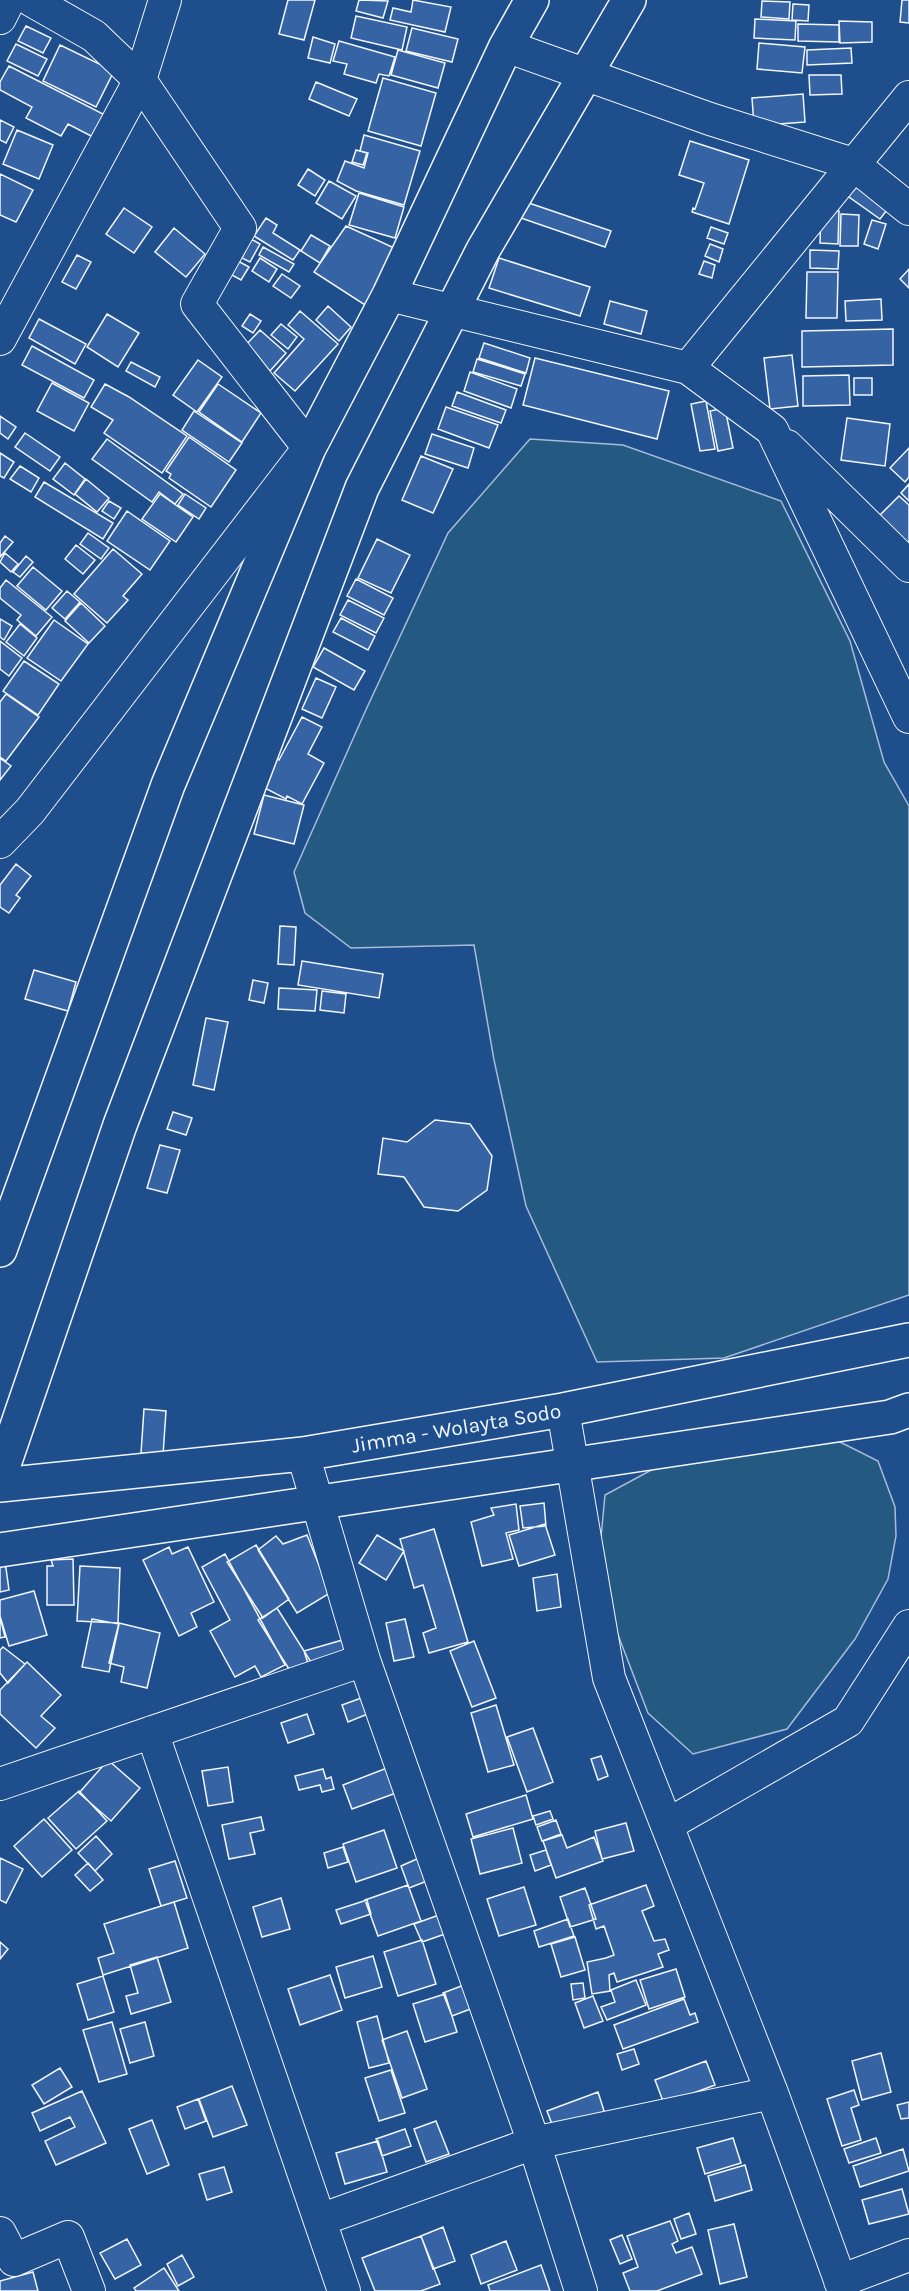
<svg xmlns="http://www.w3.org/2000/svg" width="909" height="2291" font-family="Karla,sans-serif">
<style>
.green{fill:#245a82;stroke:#a8bbd7;stroke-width:1.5}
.building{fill:#3563a3;stroke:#f2f6ff;stroke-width:1.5}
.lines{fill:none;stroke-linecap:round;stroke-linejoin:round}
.minor-casing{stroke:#f2f6ff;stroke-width:34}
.major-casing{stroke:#f2f6ff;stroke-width:36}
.highway-casing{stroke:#f2f6ff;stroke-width:36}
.minor{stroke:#1f4e8c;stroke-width:32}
.major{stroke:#1f4e8c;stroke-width:33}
.highway{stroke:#1f4e8c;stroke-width:33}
.labels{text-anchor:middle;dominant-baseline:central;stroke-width:4.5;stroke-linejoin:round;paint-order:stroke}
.street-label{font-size:21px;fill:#f2f6ff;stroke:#1f4e8c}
</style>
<rect width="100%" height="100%" fill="#1f4e8c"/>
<path class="green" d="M 530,439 L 623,445 L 781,501 L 850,641 L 884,762 L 909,806 L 909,1295 L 724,1358 L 597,1362 L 526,1206 L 494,1060 L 474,945 L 351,948 L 305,913 L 294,872 L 364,714 L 448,533 Z
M 840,1442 L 878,1461 L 895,1507 L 896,1536 L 888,1579 L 855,1639 L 787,1729 L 693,1754 L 648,1713 L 615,1627 L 600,1548 L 605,1495 L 655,1468 L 758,1447 Z"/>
<path class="building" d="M 288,0 L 315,0 L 304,40 L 279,34 Z
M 359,0 L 388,1 L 383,18 L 356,11 Z
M 413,0 L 451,7 L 445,32 L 390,20 L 393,8 L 411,12 Z
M 902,0 L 909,0 L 909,23 L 900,22 Z
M 762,1 L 790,2 L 789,19 L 761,17 Z
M 793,4 L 809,5 L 808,21 L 792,20 Z
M 356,16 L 407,27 L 402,50 L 351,38 Z
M 755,19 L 796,21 L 795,40 L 754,38 Z
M 839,21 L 872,22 L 872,42 L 840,43 Z
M 798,24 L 839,25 L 839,42 L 798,41 Z
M 26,26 L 51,38 L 43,53 L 18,41 Z
M 412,28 L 458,39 L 452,62 L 406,51 Z
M 313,37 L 335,44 L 330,63 L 308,58 Z
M 339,41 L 395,57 L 389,76 L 379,74 L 376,83 L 344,74 L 347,64 L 333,61 Z
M 759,43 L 805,47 L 802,73 L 757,69 Z
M 16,44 L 47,59 L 38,76 L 7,61 Z
M 60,45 L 114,71 L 96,107 L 43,81 Z
M 851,48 L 852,63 L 807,65 L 807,50 Z
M 398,50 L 445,63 L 438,88 L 391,75 Z
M 9,66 L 105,115 L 93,137 L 68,124 L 61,136 L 26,118 L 32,107 L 0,90 L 0,82 Z
M 809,75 L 841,75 L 842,94 L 810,95 Z
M 383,78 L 436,93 L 421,146 L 368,131 Z
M 316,82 L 357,99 L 349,116 L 309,99 Z
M 803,94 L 805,122 L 754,126 L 752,98 Z
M 0,120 L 14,127 L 6,143 L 0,140 Z
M 17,130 L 53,145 L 39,179 L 3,164 Z
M 364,135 L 420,151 L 404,205 L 356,191 L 337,181 L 345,161 L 364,168 L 368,153 L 360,151 Z
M 690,141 L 749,160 L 729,224 L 692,212 L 693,208 L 695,209 L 704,183 L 679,175 Z
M 356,150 L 367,153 L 363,165 L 352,162 Z
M 308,169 L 325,180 L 315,196 L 298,185 Z
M 859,169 L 897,197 L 880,219 L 842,192 Z
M 0,174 L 33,190 L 16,222 L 0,215 Z
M 329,181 L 356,196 L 342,219 L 316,203 Z
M 359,193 L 404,207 L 395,238 L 349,225 Z
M 526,202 L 611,231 L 605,247 L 521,218 Z
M 124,208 L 152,227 L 134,253 L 106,234 Z
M 821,211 L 839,211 L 838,244 L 820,243 Z
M 841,214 L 859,215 L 858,246 L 840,246 Z
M 266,218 L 277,225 L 273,233 L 300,250 L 293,260 L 254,236 Z
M 872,220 L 886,224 L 878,249 L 864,244 Z
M 346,226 L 401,251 L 365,305 L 314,272 Z
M 711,227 L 728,233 L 724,244 L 707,238 Z
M 174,228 L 205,254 L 186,277 L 155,252 Z
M 311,235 L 330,246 L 320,263 L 301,251 Z
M 251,239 L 260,244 L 250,262 L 242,258 Z
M 710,244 L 723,249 L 719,262 L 705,256 Z
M 263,247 L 294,264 L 289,272 L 259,255 Z
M 810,250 L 839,251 L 838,269 L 810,268 Z
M 77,255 L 91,262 L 76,289 L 62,282 Z
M 260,258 L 277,269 L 269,282 L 252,271 Z
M 499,258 L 590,287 L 580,316 L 489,288 Z
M 238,261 L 249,267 L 241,280 L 230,274 Z
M 704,261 L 715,265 L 712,278 L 699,274 Z
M 909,269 L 909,288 L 900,279 Z
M 807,272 L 838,272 L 837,318 L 806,318 Z
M 282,274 L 300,286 L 291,298 L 273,286 Z
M 881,299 L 882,320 L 846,321 L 845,301 Z
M 610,301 L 647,311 L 641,334 L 604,324 Z
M 328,306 L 351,327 L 339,341 L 316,320 Z
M 300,311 L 338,344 L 295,391 L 274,373 L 304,339 L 288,325 Z
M 107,314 L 139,333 L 118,367 L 87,347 Z
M 250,314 L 261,321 L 253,333 L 242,326 Z
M 39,319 L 86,344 L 75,364 L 29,338 Z
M 281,324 L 297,337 L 288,349 L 271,335 Z
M 893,329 L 893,365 L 802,367 L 802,331 Z
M 260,330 L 286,353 L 270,371 L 243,348 Z
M 484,343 L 530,358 L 526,373 L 479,358 Z
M 32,346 L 94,380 L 84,398 L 22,365 Z
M 792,355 L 798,406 L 770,409 L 764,358 Z
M 535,358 L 669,391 L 657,439 L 523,405 Z
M 477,359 L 525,374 L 521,386 L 473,372 Z
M 198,360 L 222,377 L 197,412 L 173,395 Z
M 131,362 L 160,377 L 155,387 L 126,371 Z
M 470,372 L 517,389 L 511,408 L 464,391 Z
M 849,375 L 850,405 L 803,406 L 803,376 Z
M 854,378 L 872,378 L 872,395 L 854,395 Z
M 52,383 L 89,403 L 74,431 L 37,411 Z
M 105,384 L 129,397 L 187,436 L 162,473 L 104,433 L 113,420 L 91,407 Z
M 218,384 L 261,413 L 242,442 L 199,412 Z
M 457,392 L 506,410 L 501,423 L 452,406 Z
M 706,401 L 715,449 L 700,451 L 691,404 Z
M 446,407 L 498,425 L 489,448 L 438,429 Z
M 725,408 L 733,448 L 718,451 L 710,411 Z
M 194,411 L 242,443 L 229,462 L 182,430 Z
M 0,416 L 16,427 L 8,439 L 0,433 Z
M 847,418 L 890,424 L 885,466 L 841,460 Z
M 25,433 L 60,457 L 50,471 L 15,447 Z
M 432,434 L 474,448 L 468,468 L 425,454 Z
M 189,437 L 236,470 L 211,507 L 169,478 L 171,474 L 166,471 Z
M 107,439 L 183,494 L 175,504 L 159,492 L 152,502 L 92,459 Z
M 909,448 L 909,477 L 905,482 L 890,468 Z
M 0,453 L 14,462 L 4,478 L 0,476 Z
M 421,456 L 453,469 L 433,513 L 402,500 Z
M 65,463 L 85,479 L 74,495 L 53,479 Z
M 20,466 L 39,478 L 31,492 L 10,479 Z
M 86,479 L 109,498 L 97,512 L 75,494 Z
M 44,482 L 113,523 L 103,539 L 35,497 Z
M 909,484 L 909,501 L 901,493 Z
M 160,494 L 193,517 L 176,542 L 142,519 Z
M 185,494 L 206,508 L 199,519 L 178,505 Z
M 899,496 L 909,505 L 909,541 L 906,544 L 878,517 Z
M 109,501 L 121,508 L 114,519 L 102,511 Z
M 127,511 L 170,541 L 150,570 L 107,541 Z
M 88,533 L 109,548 L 101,559 L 80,544 Z
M 5,536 L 13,542 L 0,557 L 0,543 Z
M 377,539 L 410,555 L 391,593 L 358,578 Z
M 76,545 L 95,560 L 83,574 L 65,559 Z
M 113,549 L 142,574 L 123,596 L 128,600 L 107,623 L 74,594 Z
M 5,553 L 18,564 L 11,572 L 0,562 Z
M 26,556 L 33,562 L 20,577 L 13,572 Z
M 33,567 L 62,591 L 46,610 L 17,586 Z
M 356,579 L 393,598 L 384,615 L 347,596 Z
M 6,580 L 52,617 L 36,636 L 17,620 L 21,615 L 0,598 L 0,588 Z
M 67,591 L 80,602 L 65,619 L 52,608 Z
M 348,600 L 384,618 L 376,633 L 340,615 Z
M 81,603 L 105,626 L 89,643 L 65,621 Z
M 341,618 L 375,636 L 368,650 L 333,632 Z
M 0,619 L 12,626 L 4,640 L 0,637 Z
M 54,620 L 88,644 L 61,681 L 27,658 Z
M 20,624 L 37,638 L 24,656 L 6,642 Z
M 0,641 L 22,658 L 9,676 L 0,669 Z
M 324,648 L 365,671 L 354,690 L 313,667 Z
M 24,661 L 59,684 L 38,715 L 3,691 Z
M 316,678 L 336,687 L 322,718 L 302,709 Z
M 6,694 L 39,717 L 6,761 L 0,757 L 0,702 Z
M 302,717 L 322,727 L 308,754 L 324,763 L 302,804 L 287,796 L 286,799 L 259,785 L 274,757 L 279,760 Z
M 0,758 L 11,766 L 0,780 Z
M 264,795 L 304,805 L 294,844 L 254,834 Z
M 16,864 L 31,876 L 16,895 L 20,898 L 9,913 L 0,907 L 0,885 Z
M 280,926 L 296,927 L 294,965 L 278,964 Z
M 302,961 L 383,974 L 379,998 L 298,985 Z
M 34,970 L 76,982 L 68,1011 L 25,999 Z
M 253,980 L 268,983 L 264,1003 L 249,1000 Z
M 279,988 L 317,990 L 315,1011 L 278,1009 Z
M 322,991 L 346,994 L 344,1013 L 320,1010 Z
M 206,1018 L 228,1022 L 214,1090 L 193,1085 Z
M 173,1112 L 192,1118 L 186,1135 L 167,1129 Z
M 435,1120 L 470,1124 L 492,1156 L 487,1190 L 458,1211 L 424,1207 L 404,1177 L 378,1174 L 383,1138 L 407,1142 Z
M 160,1145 L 180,1150 L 167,1193 L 147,1188 Z
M 144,1409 L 166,1411 L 163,1455 L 141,1453 Z
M 544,1503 L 546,1526 L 523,1528 L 520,1506 Z
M 516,1504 L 519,1530 L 506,1533 L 513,1559 L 482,1566 L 471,1522 L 494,1515 L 491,1508 Z
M 545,1524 L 555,1555 L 519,1566 L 509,1535 Z
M 434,1529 L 468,1642 L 429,1653 L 423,1633 L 436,1628 L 423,1585 L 414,1588 L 400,1539 Z
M 307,1535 L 330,1593 L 297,1613 L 258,1550 L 276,1536 L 283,1544 Z
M 377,1535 L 404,1551 L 386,1580 L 359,1563 Z
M 256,1545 L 289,1599 L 263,1618 L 227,1562 Z
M 169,1547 L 172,1554 L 188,1547 L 214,1602 L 191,1613 L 197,1627 L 179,1636 L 143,1560 Z
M 225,1554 L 285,1665 L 261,1677 L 255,1666 L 235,1677 L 210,1631 L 230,1620 L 202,1567 Z
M 73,1559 L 74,1605 L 47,1605 L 47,1566 L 53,1566 L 51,1560 Z
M 5,1561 L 9,1590 L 0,1592 L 0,1562 Z
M 80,1566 L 120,1568 L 118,1623 L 77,1621 Z
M 557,1574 L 561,1607 L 537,1611 L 533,1578 Z
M 34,1591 L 47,1635 L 9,1646 L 0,1616 L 0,1600 Z
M 277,1608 L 311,1662 L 289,1669 L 258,1620 Z
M 0,1617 L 5,1637 L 0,1638 Z
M 92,1619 L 119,1624 L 109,1672 L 82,1667 Z
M 405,1619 L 414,1657 L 394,1661 L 386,1623 Z
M 119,1623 L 160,1633 L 147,1688 L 121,1682 L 124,1667 L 109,1663 Z
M 346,1639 L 352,1661 L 311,1673 L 304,1651 Z
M 474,1641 L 496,1698 L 472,1707 L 450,1651 Z
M 3,1647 L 25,1664 L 8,1683 L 0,1673 L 0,1650 Z
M 27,1662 L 61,1695 L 41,1716 L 55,1728 L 36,1748 L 0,1714 L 0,1690 Z
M 364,1697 L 370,1713 L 348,1722 L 342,1705 Z
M 496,1705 L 514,1765 L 488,1772 L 471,1713 Z
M 307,1714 L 314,1734 L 288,1743 L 281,1723 Z
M 533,1728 L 553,1782 L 527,1792 L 507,1737 Z
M 601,1756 L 608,1776 L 598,1780 L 591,1759 Z
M 108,1760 L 140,1788 L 111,1821 L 79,1793 Z
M 228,1767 L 233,1802 L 208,1806 L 202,1771 Z
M 387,1768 L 396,1793 L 352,1809 L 343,1785 Z
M 323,1769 L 326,1779 L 331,1777 L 334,1789 L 322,1792 L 320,1785 L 299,1790 L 295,1776 Z
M 79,1791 L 107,1821 L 76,1849 L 48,1818 Z
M 526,1795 L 533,1819 L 473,1837 L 466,1814 Z
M 550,1811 L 553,1819 L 536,1825 L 533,1816 Z
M 261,1817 L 264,1830 L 250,1833 L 255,1854 L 229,1859 L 222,1825 Z
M 44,1819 L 72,1850 L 42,1877 L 14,1846 Z
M 556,1820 L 561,1834 L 542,1841 L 537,1827 Z
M 626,1823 L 634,1851 L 602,1859 L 595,1831 Z
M 513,1828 L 522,1863 L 480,1874 L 471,1839 Z
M 384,1830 L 397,1868 L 356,1882 L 343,1844 Z
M 562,1835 L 567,1848 L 594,1837 L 603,1861 L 556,1878 L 543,1841 Z
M 96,1836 L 112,1854 L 95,1871 L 78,1853 Z
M 343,1847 L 348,1862 L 328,1868 L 324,1853 Z
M 546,1850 L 551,1865 L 535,1871 L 530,1855 Z
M 0,1858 L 23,1869 L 6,1903 L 0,1900 Z
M 419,1858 L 427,1881 L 409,1888 L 401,1866 Z
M 175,1861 L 187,1898 L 161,1906 L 149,1869 Z
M 88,1863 L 103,1880 L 90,1891 L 75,1875 Z
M 408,1885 L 421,1921 L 378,1936 L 365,1900 Z
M 646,1885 L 654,1906 L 642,1911 L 654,1941 L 665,1939 L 669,1950 L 658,1954 L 663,1967 L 617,1982 L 614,1973 L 609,1975 L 610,1991 L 592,1994 L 587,1962 L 606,1958 L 614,1955 L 604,1926 L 596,1929 L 589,1905 Z
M 524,1887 L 536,1925 L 499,1936 L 487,1899 Z
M 585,1888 L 596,1919 L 570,1927 L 560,1897 Z
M 281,1898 L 290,1929 L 262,1937 L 253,1907 Z
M 367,1900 L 371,1914 L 341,1924 L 336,1910 Z
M 174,1902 L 188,1948 L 103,1975 L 98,1958 L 114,1953 L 104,1924 Z
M 439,1915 L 445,1934 L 422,1942 L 414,1924 Z
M 568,1919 L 574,1936 L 539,1947 L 534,1931 Z
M 575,1937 L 585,1970 L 561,1977 L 551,1944 Z
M 422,1940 L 436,1984 L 398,1996 L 384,1952 Z
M 0,1942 L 8,1949 L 0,1959 Z
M 373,1956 L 382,1987 L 345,1998 L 336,1967 Z
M 157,1957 L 171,2002 L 131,2014 L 126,1996 L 138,1993 L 130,1965 Z
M 676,1969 L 685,1997 L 649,2009 L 640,1980 Z
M 330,1975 L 342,2010 L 300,2025 L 288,1989 Z
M 103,1976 L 114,2012 L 88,2020 L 77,1984 Z
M 636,1980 L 646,2005 L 607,2020 L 601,2007 L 615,2002 L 611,1990 Z
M 583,1983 L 585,1998 L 573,2000 L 571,1984 Z
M 464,1985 L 473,2008 L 452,2016 L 443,1993 Z
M 445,1994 L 457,2032 L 425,2042 L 413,2004 Z
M 593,1996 L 603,2021 L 584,2028 L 575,2003 Z
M 684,1999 L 690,2015 L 695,2013 L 698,2022 L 623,2049 L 614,2025 Z
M 377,2016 L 389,2063 L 369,2068 L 357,2022 Z
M 112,2022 L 127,2074 L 99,2082 L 83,2030 Z
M 145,2022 L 154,2056 L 130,2063 L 120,2029 Z
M 407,2031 L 427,2089 L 402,2098 L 382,2040 Z
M 634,2049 L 639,2064 L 622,2070 L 617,2054 Z
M 881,2053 L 891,2092 L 862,2100 L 852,2061 Z
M 706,2061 L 715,2085 L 664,2104 L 655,2080 Z
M 60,2068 L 72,2087 L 44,2104 L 32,2085 Z
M 391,2070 L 405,2113 L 379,2121 L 365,2078 Z
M 232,2086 L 247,2125 L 213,2137 L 199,2099 Z
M 854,2090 L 859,2105 L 851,2108 L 861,2140 L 842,2146 L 827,2099 Z
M 82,2091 L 106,2143 L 56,2165 L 45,2141 L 75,2127 L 70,2117 L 40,2131 L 32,2113 Z
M 598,2092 L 605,2114 L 555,2132 L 547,2111 Z
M 198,2099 L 206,2121 L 185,2129 L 177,2107 Z
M 909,2102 L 909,2118 L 901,2119 L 897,2105 Z
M 152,2120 L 169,2165 L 147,2174 L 129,2129 Z
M 436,2121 L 449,2154 L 426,2162 L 414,2129 Z
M 405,2129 L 411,2146 L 382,2156 L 376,2139 Z
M 733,2138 L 741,2163 L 705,2174 L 697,2148 Z
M 876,2138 L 881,2153 L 849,2163 L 844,2149 Z
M 378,2141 L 387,2172 L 345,2184 L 336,2153 Z
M 903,2149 L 909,2171 L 860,2187 L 853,2166 Z
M 745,2165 L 752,2190 L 715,2201 L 708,2176 Z
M 224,2167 L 232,2192 L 207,2200 L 199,2174 Z
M 902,2189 L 909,2214 L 869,2224 L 862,2200 Z
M 689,2213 L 696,2234 L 681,2239 L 674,2219 Z
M 670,2221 L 678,2241 L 672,2244 L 676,2253 L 692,2247 L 702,2274 L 657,2291 L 630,2291 L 623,2273 L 638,2267 L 627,2236 Z
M 734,2224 L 747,2277 L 720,2284 L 708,2230 Z
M 443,2227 L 455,2261 L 433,2269 L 421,2236 Z
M 622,2235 L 632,2259 L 620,2264 L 610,2240 Z
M 421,2236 L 440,2284 L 421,2291 L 375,2291 L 362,2258 Z
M 127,2239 L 141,2265 L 115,2279 L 100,2253 Z
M 506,2241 L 517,2270 L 481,2284 L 471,2255 Z
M 182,2255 L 194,2277 L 178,2286 L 167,2264 Z
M 541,2265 L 550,2291 L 490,2291 L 488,2285 Z
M 164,2268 L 179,2291 L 136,2291 L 134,2288 Z
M 33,2272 L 38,2291 L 0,2291 L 0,2281 Z"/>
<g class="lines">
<g class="minor-casing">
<path id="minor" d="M 0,18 L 9,0
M 506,46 L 710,119 L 853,164 L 909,209
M 389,295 L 688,368 L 772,430 L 909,717
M 0,339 L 140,80 L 165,0
M 688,368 L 909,97
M 787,446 L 909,566
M 0,842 L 30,811 L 309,448 L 197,304 L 240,228 L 140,80 L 94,36 L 31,0
M 563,1410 L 609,1678 L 772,2093 L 844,2291
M 303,1454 L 364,1660 L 534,2143 L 581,2291
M 152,1732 L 344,2291
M 0,1784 L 364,1660
M 667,1825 L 848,1721 L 909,1626
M 320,2220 L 534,2143 L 772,2093
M 0,2233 L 14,2260 L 68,2237 L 89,2291
M 840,2281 L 909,2255"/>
</g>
<g class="major-casing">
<path id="major" d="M 0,1250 L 168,785 L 309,448 L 389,295 L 506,46 L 532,0
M 0,1476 L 120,1125 L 362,488 L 483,250 L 629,0"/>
</g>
<g class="highway-casing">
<g id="highway">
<path id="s1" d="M 0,1485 L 303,1454 L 563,1410 L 909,1340"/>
<path d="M 0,1550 L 890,1417 L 909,1410"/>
</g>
</g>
<use href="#minor" class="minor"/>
<use href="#major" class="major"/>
<use href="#highway" class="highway"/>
</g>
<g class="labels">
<g class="street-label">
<text stroke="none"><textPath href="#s1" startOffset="460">Jimma - Wolayta Sodo</textPath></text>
</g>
</g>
</svg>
